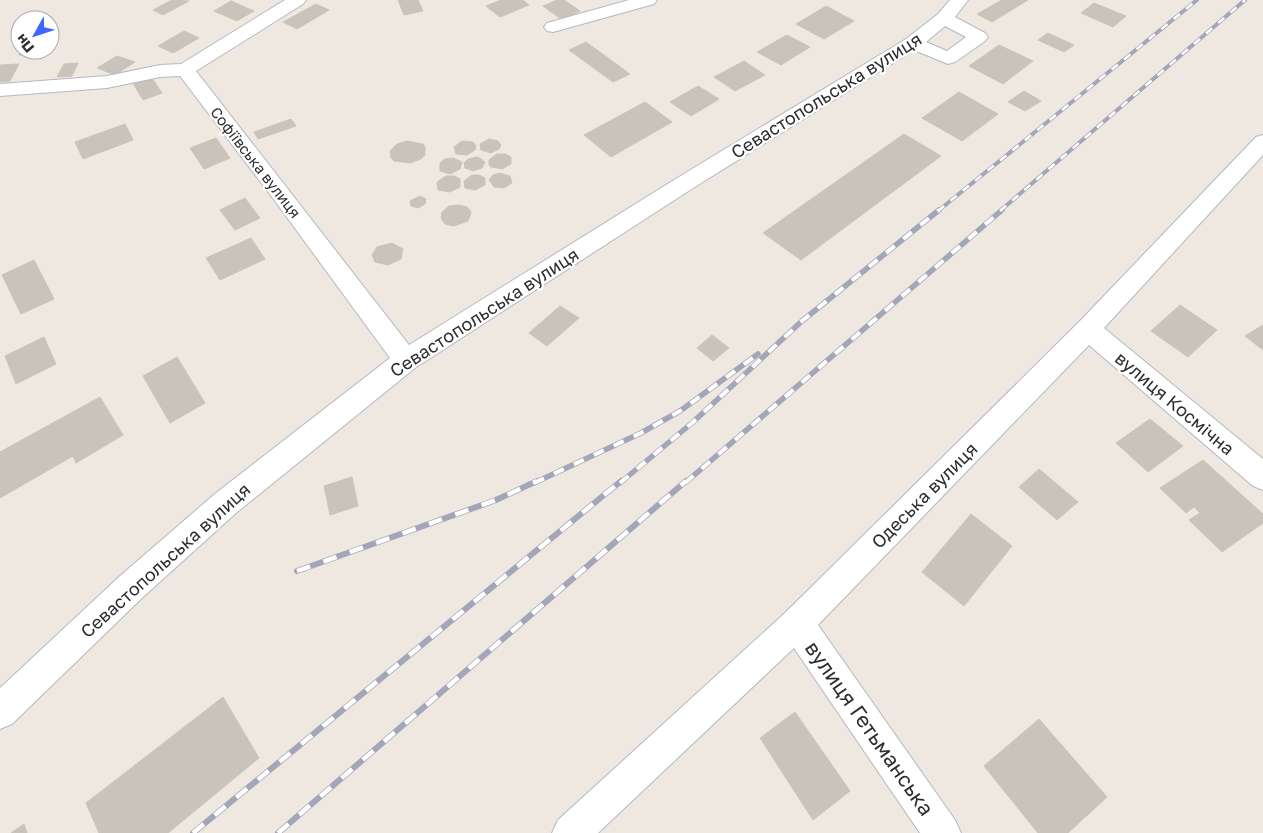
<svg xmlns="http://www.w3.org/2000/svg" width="1263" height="833" font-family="'Golos Text',sans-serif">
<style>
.building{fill:#c8c3bb;stroke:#cbc4b9}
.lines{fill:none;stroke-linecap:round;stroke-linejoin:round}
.minor-casing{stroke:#b4b7c1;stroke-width:2}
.minor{fill:#fff;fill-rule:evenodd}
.rail-far2-casing{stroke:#a2a6b8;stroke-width:4}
.rail-far1-casing{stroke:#a2a6b8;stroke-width:5.5}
.rail-casing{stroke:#a2a6b8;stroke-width:6}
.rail-far2{stroke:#fff;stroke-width:2.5;stroke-dasharray:8;stroke-linecap:butt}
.rail-far1{stroke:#fff;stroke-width:4;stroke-dasharray:11;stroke-linecap:butt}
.rail{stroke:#fff;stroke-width:4.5;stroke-dasharray:14;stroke-linecap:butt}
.labels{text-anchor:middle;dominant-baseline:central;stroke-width:4.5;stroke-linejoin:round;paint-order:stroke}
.far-street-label{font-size:15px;fill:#2e2e2e;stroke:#fff}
.street-label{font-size:18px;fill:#2e2e2e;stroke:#fff}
.near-street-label{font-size:21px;fill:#2e2e2e;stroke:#fff}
</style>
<rect width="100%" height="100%" fill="#efe8e0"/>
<path class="building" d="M 172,0 L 189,1 L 163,15 L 153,10 Z
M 398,0 L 418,0 L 423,11 L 404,15 Z
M 501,0 L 523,0 L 529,5 L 500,17 L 486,6 Z
M 557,0 L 564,0 L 580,11 L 561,19 L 543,6 Z
M 1002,0 L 1028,0 L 992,22 L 977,14 Z
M 231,1 L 254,11 L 237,21 L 214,11 Z
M 1094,3 L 1126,16 L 1113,27 L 1081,13 Z
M 316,4 L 329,10 L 297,29 L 283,22 Z
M 826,6 L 854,21 L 824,39 L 796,24 Z
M 184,31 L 199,38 L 173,53 L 158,46 Z
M 1048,33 L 1074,45 L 1064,52 L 1038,40 Z
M 787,35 L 810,47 L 781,65 L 757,52 Z
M 586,42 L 630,74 L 613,82 L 569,50 Z
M 999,45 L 1033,61 L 1003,84 L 969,66 Z
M 22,50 L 35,50 L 31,55 L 19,55 Z
M 117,56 L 135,62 L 115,75 L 97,68 Z
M 744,61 L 765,75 L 735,91 L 714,77 Z
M 78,63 L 72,76 L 57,77 L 64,64 Z
M 19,64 L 10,81 L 0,82 L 0,65 Z
M 151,77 L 162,93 L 143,100 L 133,83 Z
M 698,86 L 719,99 L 691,116 L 670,102 Z
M 1024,91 L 1041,101 L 1025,111 L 1008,102 Z
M 959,92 L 998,114 L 962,141 L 922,118 Z
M 645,102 L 672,122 L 611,157 L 584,135 Z
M 291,119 L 296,126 L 258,139 L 254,132 Z
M 125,124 L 133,140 L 83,159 L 75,142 Z
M 904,134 L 941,156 L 801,260 L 763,233 Z
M 216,138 L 230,158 L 204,169 L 190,148 Z
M 489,139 L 498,141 L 501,145 L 499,149 L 491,153 L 481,150 L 480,144 Z
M 407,141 L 423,144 L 425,147 L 425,155 L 421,159 L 410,163 L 394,161 L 391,158 L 390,151 L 397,144 Z
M 462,141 L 473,142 L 476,146 L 475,150 L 467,155 L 456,154 L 454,147 Z
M 497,154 L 505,154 L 511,157 L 511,164 L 502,169 L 491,167 L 489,165 L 489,160 Z
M 478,157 L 485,162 L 482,168 L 473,171 L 465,168 L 464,163 L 468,159 Z
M 453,158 L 462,162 L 460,169 L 450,174 L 440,171 L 440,163 L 445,159 Z
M 500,173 L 510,176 L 512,183 L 504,188 L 494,187 L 489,180 L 493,175 Z
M 472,175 L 479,175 L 485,178 L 485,185 L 475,190 L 465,188 L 464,181 Z
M 446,176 L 454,176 L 460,179 L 460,187 L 450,192 L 438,190 L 437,182 Z
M 420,196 L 426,199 L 425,204 L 418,208 L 411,206 L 410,201 Z
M 245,198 L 260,218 L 235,230 L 220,210 Z
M 459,205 L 467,207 L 470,210 L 471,213 L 468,221 L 454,226 L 445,224 L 441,218 L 442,212 L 449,206 Z
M 251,238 L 265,259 L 220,280 L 206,258 Z
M 392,243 L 403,249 L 401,259 L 388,265 L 375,262 L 372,255 L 377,247 Z
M 34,260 L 54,299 L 21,314 L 2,275 Z
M 1180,305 L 1217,330 L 1188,357 L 1151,331 Z
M 560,306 L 579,318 L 547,346 L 529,333 Z
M 1263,325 L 1263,350 L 1245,336 Z
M 712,335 L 729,348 L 713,361 L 697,348 Z
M 44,337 L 56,364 L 16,384 L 5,356 Z
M 177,357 L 205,403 L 170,423 L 143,376 Z
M 100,397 L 123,435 L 76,463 L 73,456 L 0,498 L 0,452 Z
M 1150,419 L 1183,446 L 1148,472 L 1116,443 Z
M 1203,460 L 1263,514 L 1263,523 L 1222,552 L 1189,520 L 1200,513 L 1194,507 L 1186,513 L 1160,488 Z
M 1039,469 L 1078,502 L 1057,520 L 1019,487 Z
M 352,477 L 358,506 L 330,515 L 324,486 Z
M 971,514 L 1012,546 L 964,606 L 922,572 Z
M 223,697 L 259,758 L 168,833 L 99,833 L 86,803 Z
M 795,712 L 850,791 L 813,820 L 760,738 Z
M 1039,719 L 1107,797 L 1068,833 L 1038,833 L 984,766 Z
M 24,824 L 27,833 L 11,833 Z"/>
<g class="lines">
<g class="minor-casing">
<path id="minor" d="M 285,0 L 306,0 L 303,4 L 196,71 L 409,345 L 674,180 L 906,39 L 938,14 L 950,0 L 968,0 L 955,17 L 985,33 L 988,37 L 985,41 L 955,62 L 948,64 L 914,50 L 690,190 L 415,368 L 236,513 L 142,598 L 12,724 L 0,729 L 0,688 L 120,576 L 216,493 L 390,358 L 275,201 L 180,76 L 160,77 L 107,88 L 0,96 L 0,84 L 107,76 L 160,65 L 181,64 ZM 945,26 L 966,37 L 947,51 L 926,42 Z
M 629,0 L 657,0 L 654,4 L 553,32 L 547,31 L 544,27 L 547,23 Z
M 1263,135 L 1263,155 L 1104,328 L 1263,459 L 1263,490 L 1253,486 L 1089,345 L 818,625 L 955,820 L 961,833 L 920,833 L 794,648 L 598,833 L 552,833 L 558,820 L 786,612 L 1079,322 L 1256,137 Z"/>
</g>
<use href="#minor" class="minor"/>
<g class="rail-far2-casing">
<path id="rail-far2" d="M 938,211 L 1197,0
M 1000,211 L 1245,0"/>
</g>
<g class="rail-far1-casing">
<path id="rail-far1" d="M 534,483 L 641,433 L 680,411 L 758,354
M 620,483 L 692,423 L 802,321 L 939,210
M 685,483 L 1002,210"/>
</g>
<g class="rail-casing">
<path id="rail" d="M 297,571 L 496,500 L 537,481
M 193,833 L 621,481
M 278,833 L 686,481"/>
</g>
<use href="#rail-far2" class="rail-far2"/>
<use href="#rail-far1" class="rail-far1"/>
<use href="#rail" class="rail"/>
</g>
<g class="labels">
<g class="far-street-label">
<text transform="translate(256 162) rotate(52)">Софіївська вулиця</text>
</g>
<g class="street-label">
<text transform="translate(826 95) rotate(-32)">Севастопольська вулиця</text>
<text transform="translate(484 312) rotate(-33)">Севастопольська вулиця</text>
<text transform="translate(1175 403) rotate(40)">вулиця Космічна</text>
<text transform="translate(924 495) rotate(-45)">Одеська вулиця</text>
<text transform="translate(165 560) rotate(-42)">Севастопольська вулиця</text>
</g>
<g class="near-street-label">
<text transform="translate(870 728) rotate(55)">вулиця Гетьманська</text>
</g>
</g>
<g transform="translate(35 35) rotate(230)"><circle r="24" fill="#ffffff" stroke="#ababab"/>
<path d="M0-4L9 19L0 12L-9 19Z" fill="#3f67fd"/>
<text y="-8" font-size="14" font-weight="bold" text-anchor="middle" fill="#2e2e2e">Пн</text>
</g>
</svg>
